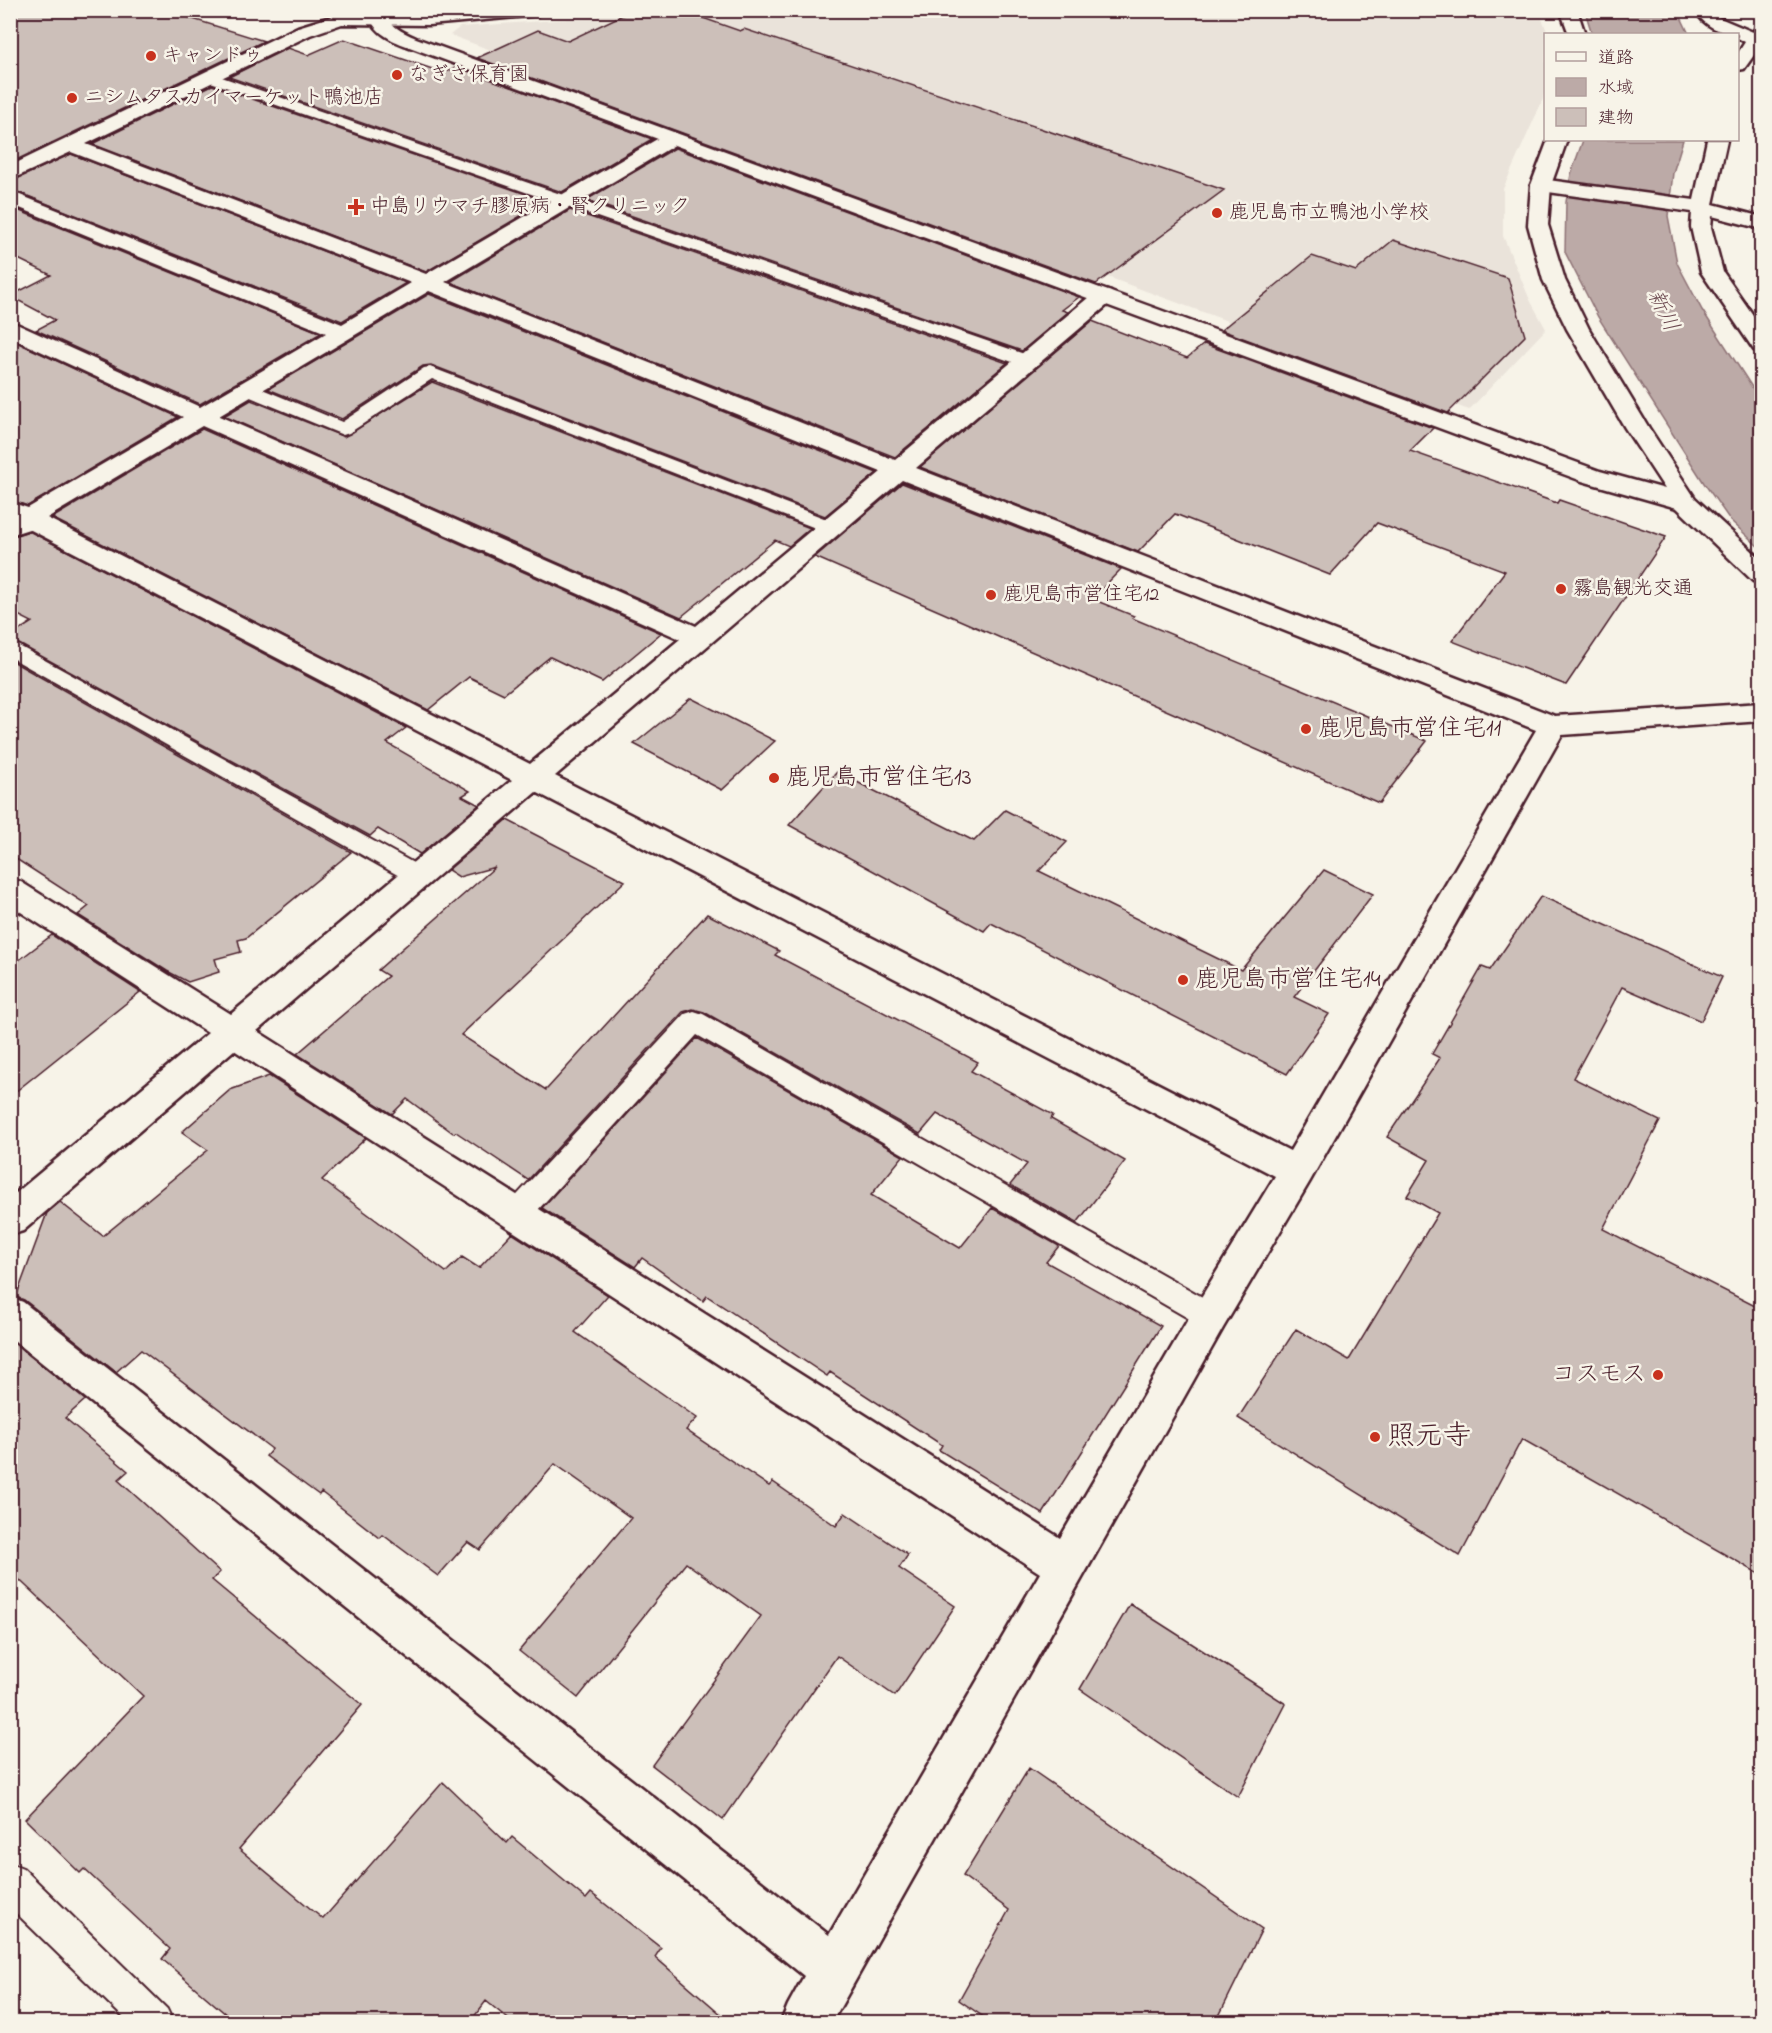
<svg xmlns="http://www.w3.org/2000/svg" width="1772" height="2033" font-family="'Indie Flower','Klee One',sans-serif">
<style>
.built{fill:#eae3da}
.water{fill:#bcaaa7;stroke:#8e7275;stroke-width:1.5}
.building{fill:#ccbfb9;stroke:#4a1f2b;stroke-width:1.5}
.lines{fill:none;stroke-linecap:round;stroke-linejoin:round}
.service-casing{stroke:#4a1f2b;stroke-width:4}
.minor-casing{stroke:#4a1f2b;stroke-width:5}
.tertiary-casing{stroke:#4a1f2b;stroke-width:5}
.service{fill:#f7f3e8;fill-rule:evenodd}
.minor{fill:#f7f3e8;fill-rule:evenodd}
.tertiary{fill:#f7f3e8;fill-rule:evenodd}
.poi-dot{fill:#c8321e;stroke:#f7f3e8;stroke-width:2}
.labels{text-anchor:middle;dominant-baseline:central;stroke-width:5;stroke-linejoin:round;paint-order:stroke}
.far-poi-label{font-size:20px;fill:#4a1f2b;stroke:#f7f3e8;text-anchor:start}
.far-water-label{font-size:22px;font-style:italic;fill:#6c4950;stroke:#f7f3e8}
.poi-label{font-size:24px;fill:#4a1f2b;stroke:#f7f3e8;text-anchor:start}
.near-poi-label{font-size:28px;fill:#4a1f2b;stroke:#f7f3e8;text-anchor:start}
</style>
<rect width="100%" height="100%" fill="#f7f3e8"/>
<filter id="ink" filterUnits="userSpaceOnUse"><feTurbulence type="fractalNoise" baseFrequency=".0167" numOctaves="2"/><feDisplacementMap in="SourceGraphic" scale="12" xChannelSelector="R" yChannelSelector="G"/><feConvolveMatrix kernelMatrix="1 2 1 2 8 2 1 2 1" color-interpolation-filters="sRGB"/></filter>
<g filter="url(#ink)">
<path class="built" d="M 598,10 L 1539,11 L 1548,34 L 1546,34 L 1545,87 L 1543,99 L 1503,189 L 1503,236 L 1530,300 L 1546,329 L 1469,410 L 450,35 L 460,27 L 598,17 Z"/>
<path class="water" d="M 1585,11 L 1678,11 L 1689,34 L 1592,34 Z
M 1583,140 L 1683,140 L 1673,173 L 1668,216 L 1677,263 L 1702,310 L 1761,401 L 1761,549 L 1730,520 L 1704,483 L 1598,317 L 1565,252 L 1566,202 L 1571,174 Z"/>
<path class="building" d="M 10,10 L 164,10 L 264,41 L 10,163 Z
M 633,10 L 680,10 L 740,31 L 744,29 L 1224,190 L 1096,284 L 477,58 L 538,30 L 568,41 Z
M 344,39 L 444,73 L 457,67 L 652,139 L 562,192 L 229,77 L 288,48 L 308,55 Z
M 212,85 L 546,201 L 426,272 L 92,144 Z
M 675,148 L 1079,297 L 1062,310 L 1068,312 L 1022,351 L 586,200 Z
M 71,154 L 406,283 L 342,321 L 10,189 L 10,182 Z
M 10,207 L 321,333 L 200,404 L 36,330 L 55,320 L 10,296 L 51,275 L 10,255 Z
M 570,210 L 1007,363 L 895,457 L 450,282 Z
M 1393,240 L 1508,278 L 1525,336 L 1448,413 L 1221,330 L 1312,256 L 1356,271 Z
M 429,294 L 877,473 L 825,516 L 431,365 L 423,366 L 342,419 L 268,389 Z
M 1092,321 L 1187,358 L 1204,344 L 1433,428 L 1410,451 L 1557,503 L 1559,500 L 1666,537 L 1566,685 L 1452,641 L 1505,571 L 1377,523 L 1330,575 L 1175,514 L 1138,552 L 920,467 Z
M 14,341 L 178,417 L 28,506 L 10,500 L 10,343 Z
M 432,382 L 810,528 L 789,546 L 775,540 L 681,617 L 224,416 L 251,400 L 344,437 Z
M 202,429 L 661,633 L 602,682 L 550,657 L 504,694 L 469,677 L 428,710 L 52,518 Z
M 902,483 L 1121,569 L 1092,599 L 1134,616 L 1132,618 L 1427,741 L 1379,803 L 815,557 Z
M 29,531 L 406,728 L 387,743 L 470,791 L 462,796 L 479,805 L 420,854 L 378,829 L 370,836 L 10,639 L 10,636 L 32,622 L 10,611 L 10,537 Z
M 10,660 L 351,852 L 246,938 L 238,940 L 241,952 L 215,959 L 219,972 L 188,982 L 167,971 L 78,915 L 89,906 L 10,855 Z
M 691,698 L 775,741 L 722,790 L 634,744 Z
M 837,772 L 974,841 L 1005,810 L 1067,842 L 1039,871 L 1241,970 L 1324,870 L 1373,894 L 1294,997 L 1329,1014 L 1287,1074 L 991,923 L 984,931 L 789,825 Z
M 507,820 L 625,881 L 461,1035 L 546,1090 L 707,914 L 779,951 L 775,955 L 978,1062 L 971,1071 L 1053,1115 L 1051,1119 L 1125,1161 L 1077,1223 L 1010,1185 L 1027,1164 L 937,1114 L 920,1134 L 704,1012 L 693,1009 L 683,1012 L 528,1180 L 456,1132 L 453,1133 L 407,1099 L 392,1114 L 297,1054 L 388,976 L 378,970 L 495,867 L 459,877 L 448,870 Z
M 1541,896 L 1722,977 L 1701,1021 L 1622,987 L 1573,1078 L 1660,1121 L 1603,1229 L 1761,1309 L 1761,1575 L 1522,1439 L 1460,1556 L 1238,1418 L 1296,1329 L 1349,1360 L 1438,1213 L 1407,1196 L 1429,1160 L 1387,1137 L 1440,1058 L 1432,1054 L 1482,967 L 1490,970 Z
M 52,935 L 140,992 L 10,1096 L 10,967 Z
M 697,1038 L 903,1156 L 871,1195 L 960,1248 L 992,1208 L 1059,1246 L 1046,1262 L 1161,1326 L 1043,1514 L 939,1450 L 942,1445 L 830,1372 L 827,1376 L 707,1296 L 703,1301 L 642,1258 L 635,1267 L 542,1208 Z
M 269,1076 L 366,1138 L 322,1180 L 446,1272 L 462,1257 L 479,1268 L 512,1233 L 608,1295 L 575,1332 L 697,1418 L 686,1430 L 769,1486 L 773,1482 L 836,1526 L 845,1513 L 908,1555 L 899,1568 L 955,1606 L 895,1696 L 837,1656 L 723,1820 L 652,1765 L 761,1616 L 686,1563 L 578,1698 L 519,1651 L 631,1518 L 555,1464 L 480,1550 L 468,1542 L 438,1576 L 383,1535 L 380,1538 L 321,1492 L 319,1495 L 266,1456 L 272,1449 L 141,1350 L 116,1372 L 24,1300 L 16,1297 L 47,1213 L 60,1202 L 103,1236 L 208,1150 L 182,1132 L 230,1090 Z
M 10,1340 L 85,1400 L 65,1418 L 128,1471 L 118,1480 L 220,1572 L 212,1580 L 362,1705 L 239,1849 L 323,1919 L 443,1782 L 507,1843 L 512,1837 L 586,1899 L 591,1893 L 661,1948 L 655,1957 L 730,2022 L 512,2022 L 486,2001 L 470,2022 L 235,2022 L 162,1959 L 170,1949 L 84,1869 L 80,1873 L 25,1819 L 143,1696 L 10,1571 Z
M 1130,1604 L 1286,1704 L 1238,1797 L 1080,1689 Z
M 1029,1768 L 1262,1929 L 1216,2022 L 991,2022 L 959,2000 L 1009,1910 L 963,1876 Z"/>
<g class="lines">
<g class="service-casing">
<path id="service" d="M 210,73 L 1033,357 L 1036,361 L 1033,365 L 1021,365 L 205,80 L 203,77 Z
M 430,367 L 837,523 L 840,527 L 837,531 L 823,531 L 432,379 L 349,433 L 343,435 L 243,394 L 240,390 L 243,386 L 255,386 L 342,422 L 424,368 Z
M 10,641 L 426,870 L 430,876 L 426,882 L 418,885 L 410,882 L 10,657 Z
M 694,1011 L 703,1014 L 1220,1307 L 1225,1316 L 1220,1325 L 1210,1329 L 1200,1325 L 697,1035 L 526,1223 L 516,1227 L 506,1223 L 502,1215 L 506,1207 L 685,1014 Z
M 10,1863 L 23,1868 L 167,2009 L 173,2022 L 128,2022 L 10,1907 Z"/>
</g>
<g class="minor-casing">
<path id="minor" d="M 476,10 L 546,10 L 538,15 L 429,25 L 342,24 L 310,35 L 86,144 L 426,274 L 664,135 L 678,135 L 681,139 L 678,143 L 445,282 L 895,460 L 1095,292 L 1103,290 L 1111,292 L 1114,297 L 1111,302 L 916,468 L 1555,716 L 1762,703 L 1762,721 L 1562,735 L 1310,1181 L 1223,1328 L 832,2022 L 781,2022 L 788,2005 L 804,1976 L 10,1337 L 10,1297 L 23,1302 L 829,1935 L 1040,1573 L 234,1050 L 23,1231 L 10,1235 L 10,1198 L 208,1033 L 10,905 L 10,879 L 21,882 L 231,1014 L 512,780 L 29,529 L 10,535 L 10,502 L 28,508 L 183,417 L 10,337 L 10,321 L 200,407 L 326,333 L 10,204 L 10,191 L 342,324 L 411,283 L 71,152 L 10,180 L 10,166 L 298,27 L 340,14 L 429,15 ZM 429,291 L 881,472 L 696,626 L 219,416 ZM 202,426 L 680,639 L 530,764 L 47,518 ZM 902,480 L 1536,730 L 1290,1151 L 555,776 ZM 536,792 L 1275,1176 L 1197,1304 L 1060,1538 L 257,1031 Z
M 1695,10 L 1712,10 L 1715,16 L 1753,32 L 1756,27 L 1762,26 L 1762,44 L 1744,69 L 1738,70 L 1738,53 L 1745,42 L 1738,38 L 1738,34 C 1720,34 1703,25 1695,10 Z
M 1707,140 L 1727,140 L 1713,204 L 1762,217 L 1762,229 L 1712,216 L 1711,227 L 1723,272 L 1762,328 L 1762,352 L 1754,350 L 1701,272 L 1691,227 L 1692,212 L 1541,191 L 1534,189 L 1531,185 L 1534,181 L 1541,179 L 1694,200 Z"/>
</g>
<g class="tertiary-casing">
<path id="tertiary" d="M 367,10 L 384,10 C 389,26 402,32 416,38 L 1600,471 L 1665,489 L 1625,428 L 1567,329 L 1543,280 L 1528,225 L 1531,185 L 1548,140 L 1567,140 L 1551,185 L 1548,225 L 1565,280 L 1589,329 L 1649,428 L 1695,498 L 1762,560 L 1762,583 L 1753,581 L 1677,508 L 1582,481 L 404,45 C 386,38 372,30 367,10 Z
M 1560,10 L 1577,10 L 1585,34 L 1569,34 Z"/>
</g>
<use href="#service" class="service"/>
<use href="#minor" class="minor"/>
<use href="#tertiary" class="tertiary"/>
</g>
</g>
<g class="poi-dot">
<circle cx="151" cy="56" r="6"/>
<circle cx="397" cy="75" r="6"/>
<circle cx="72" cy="98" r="6"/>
<path d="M353 198h6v6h6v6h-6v6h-6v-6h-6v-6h6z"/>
<circle cx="1217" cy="213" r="6"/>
<circle cx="1561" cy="589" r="6"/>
<circle cx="991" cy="595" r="6"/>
<circle cx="1306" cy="729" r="6"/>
<circle cx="774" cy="778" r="6"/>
<circle cx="1183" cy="980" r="6"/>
<circle cx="1658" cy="1375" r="6"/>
<circle cx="1375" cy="1437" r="6"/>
</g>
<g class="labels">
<g class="far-poi-label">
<text x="163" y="56">キャンドゥ</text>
<text x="409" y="75">なぎさ保育園</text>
<text x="84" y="98">ニシムタスカイマーケット鴨池店</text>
<text x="370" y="207">中島リウマチ膠原病・腎クリニック</text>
<text x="1229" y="213">鹿児島市立鴨池小学校</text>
<text x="1573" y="589">霧島観光交通</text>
<text x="1003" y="595">鹿児島市営住宅12</text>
</g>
<g class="far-water-label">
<text transform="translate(1662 311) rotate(64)">新川</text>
</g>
<g class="poi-label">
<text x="1318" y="729">鹿児島市営住宅11</text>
<text x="786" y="778">鹿児島市営住宅13</text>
<text x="1195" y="980">鹿児島市営住宅14</text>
<text x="1646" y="1375" text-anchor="end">コスモス</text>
</g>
<g class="near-poi-label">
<text x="1387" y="1437">照元寺</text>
</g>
</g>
<rect width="1772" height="2033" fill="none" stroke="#f7f3e8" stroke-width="36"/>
<rect x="18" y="18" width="1736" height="1997" fill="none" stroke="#4a1f2b" stroke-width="2" filter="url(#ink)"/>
<rect x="1544" y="33" width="195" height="108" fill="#f7f3e8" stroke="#b29e9c" stroke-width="1.5"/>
<rect x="1556" y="52" width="30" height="9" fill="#f7f3e8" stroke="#b29e9c" stroke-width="1.5"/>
<text x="1598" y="63" font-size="18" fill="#4a1f2b">道路</text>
<rect x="1556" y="78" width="30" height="18" fill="#bcaaa7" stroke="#b29e9c" stroke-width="1.5"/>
<text x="1598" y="93" font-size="18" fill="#4a1f2b">水域</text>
<rect x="1556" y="108" width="30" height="18" fill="#ccbfb9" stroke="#b29e9c" stroke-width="1.5"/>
<text x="1598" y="123" font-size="18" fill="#4a1f2b">建物</text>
</svg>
